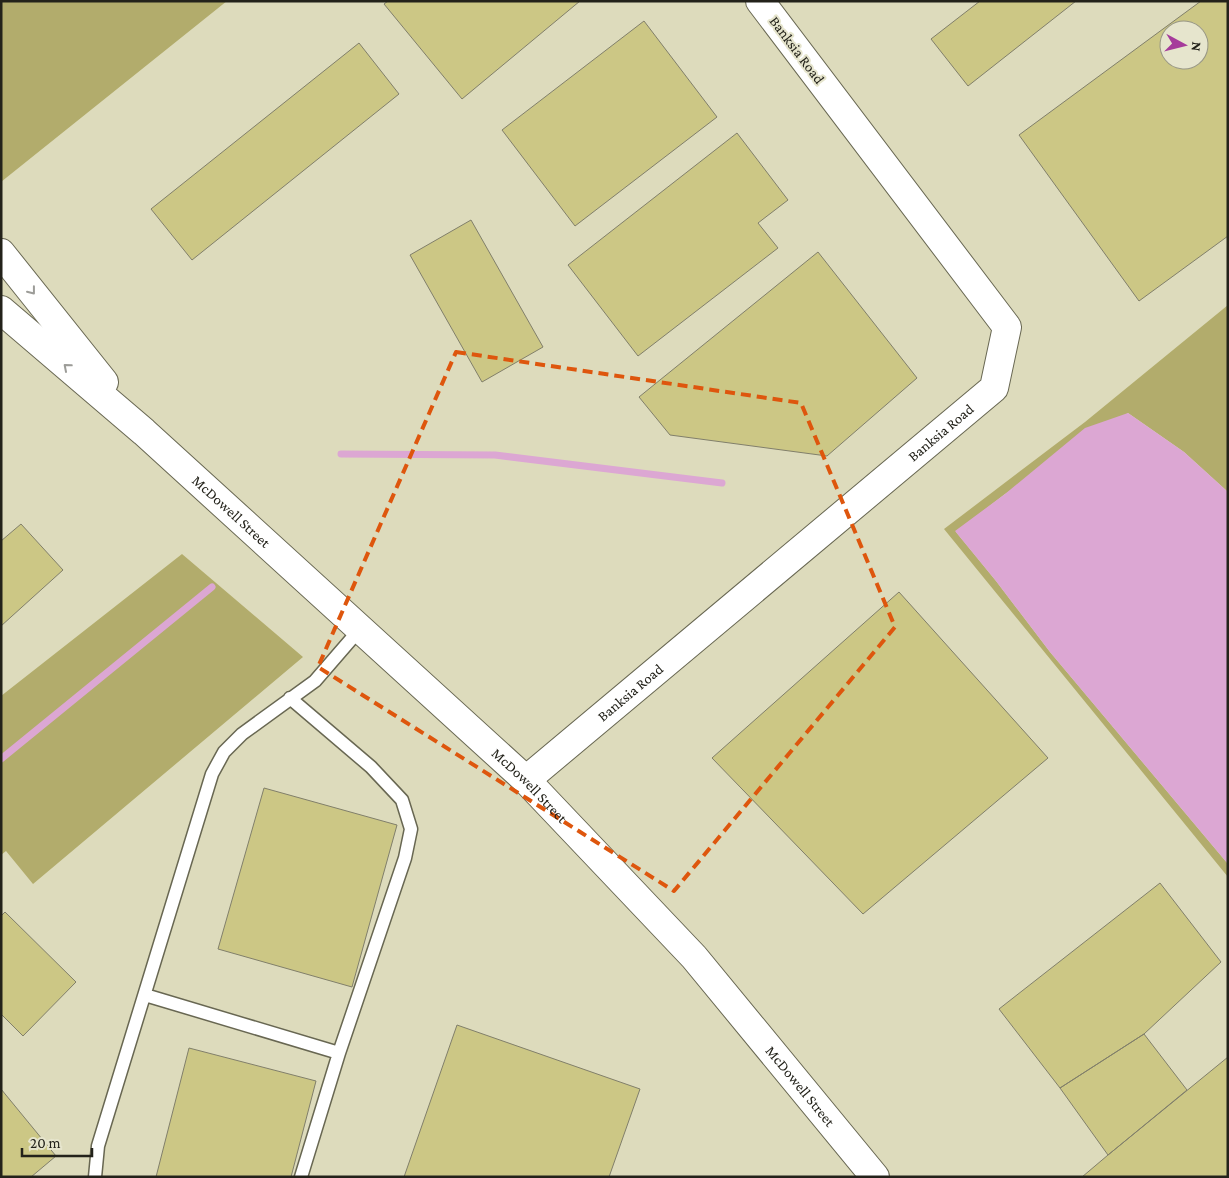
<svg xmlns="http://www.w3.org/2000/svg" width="1229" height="1178" font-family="'Crimson Pro',serif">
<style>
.built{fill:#dddbbc;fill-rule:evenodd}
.forest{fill:#b2ac6c}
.water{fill:#dca7d3}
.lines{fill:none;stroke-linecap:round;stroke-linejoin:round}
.stream{stroke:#dca7d3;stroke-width:7}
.building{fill:#ccc785;stroke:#817f6a;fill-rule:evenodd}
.service-casing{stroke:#686752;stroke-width:15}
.tertiary-casing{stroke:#686752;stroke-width:30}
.service{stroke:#fff;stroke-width:12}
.tertiary{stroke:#fff;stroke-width:28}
.oneway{stroke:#9c9c98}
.marked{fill:none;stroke:#de560d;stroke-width:4;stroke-dasharray:10 6;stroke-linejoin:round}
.labels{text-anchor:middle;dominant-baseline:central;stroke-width:4;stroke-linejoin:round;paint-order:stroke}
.street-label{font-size:15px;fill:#23221a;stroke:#e6e5cd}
</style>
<rect width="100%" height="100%" fill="#e6e5cd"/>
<path class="built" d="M 227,1 L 1228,1 L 1228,1177 L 1,1177 L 1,182 ZM 1169,30 L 1199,30 L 1199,60 L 1169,60 Z"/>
<path class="forest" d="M 1,1 L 227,1 L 1,182 Z
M 1228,305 L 1228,492 L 1184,452 L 1128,413 L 1005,494 L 956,532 L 996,581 L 1050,652 L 1228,864 L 1228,877 L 944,529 L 1085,422 Z
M 182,554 L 303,657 L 33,884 L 6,851 L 1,855 L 1,696 Z"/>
<path class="water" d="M 1128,413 L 1184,452 L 1228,492 L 1228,864 L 1050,652 L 996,581 L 955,531 L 1005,494 L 1085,428 Z"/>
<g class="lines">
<path class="stream" d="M 341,454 L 495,455 L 722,483
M 1,759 L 212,587"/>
</g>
<path class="building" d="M 388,1 L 580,1 L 462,99 L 384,4 Z
M 980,1 L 1076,1 L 968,86 L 931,39 Z
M 1201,1 L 1228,1 L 1228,236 L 1139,301 L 1019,135 ZM 1169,30 L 1199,30 L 1199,60 L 1169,60 Z
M 644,21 L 717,117 L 575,226 L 502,130 Z
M 359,43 L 399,94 L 192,260 L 151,209 Z
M 737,133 L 788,200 L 758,223 L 778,248 L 638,356 L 568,265 Z
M 471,220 L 543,347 L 482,382 L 410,255 Z
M 818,252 L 917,378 L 827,456 L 670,435 L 639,397 Z
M 21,524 L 63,570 L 1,626 L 1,541 Z
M 899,592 L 1048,758 L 863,914 L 712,758 Z
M 264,788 L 397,825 L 352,987 L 218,949 Z
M 1160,883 L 1221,962 L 1144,1034 L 1060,1088 L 999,1009 Z
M 5,912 L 76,982 L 23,1036 L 1,1014 L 1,916 Z
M 457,1025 L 640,1089 L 609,1177 L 404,1177 Z
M 1144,1034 L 1187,1090 L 1108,1155 L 1060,1088 Z
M 189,1048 L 316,1081 L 291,1177 L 156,1177 Z
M 1228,1057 L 1228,1177 L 1082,1177 L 1108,1155 Z
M 1,1089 L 56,1156 L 31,1177 L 1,1177 Z"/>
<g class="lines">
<g class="service-casing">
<path id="service" d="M 290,698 L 371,767 L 402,800 L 411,829 L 405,858 L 339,1053 L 301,1177
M 145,995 L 339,1053
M 95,1177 L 98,1146 L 212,774 L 224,752 L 242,734 L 315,681 L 360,629"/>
</g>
<g class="tertiary-casing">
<g id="tertiary">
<path d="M 1,253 L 104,382"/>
<path id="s1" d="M 1,310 L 144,432 L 526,780 L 694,957 L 875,1177"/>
<path id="s2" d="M 526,780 L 994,388 L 1007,327 L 760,1"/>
</g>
</g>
<use href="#service" class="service"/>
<use href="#tertiary" class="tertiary"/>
</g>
<defs><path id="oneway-chevron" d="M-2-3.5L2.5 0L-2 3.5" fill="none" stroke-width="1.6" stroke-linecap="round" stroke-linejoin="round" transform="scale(1.25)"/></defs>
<g class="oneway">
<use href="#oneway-chevron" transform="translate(32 291) rotate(52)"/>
<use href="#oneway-chevron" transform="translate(67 367) rotate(-139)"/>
</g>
<path class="marked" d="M 456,352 L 801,403 L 895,627 L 674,891 L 318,667 Z"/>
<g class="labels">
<g class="street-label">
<text transform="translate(797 50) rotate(53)">Banksia Road</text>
<text stroke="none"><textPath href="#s2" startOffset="541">Banksia Road</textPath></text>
<text stroke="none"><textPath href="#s1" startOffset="306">McDowell Street</textPath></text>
<text stroke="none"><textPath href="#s2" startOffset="136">Banksia Road</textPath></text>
<text stroke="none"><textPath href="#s1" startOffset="711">McDowell Street</textPath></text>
<text stroke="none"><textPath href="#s1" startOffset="1116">McDowell Street</textPath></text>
</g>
</g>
<rect width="1229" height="1178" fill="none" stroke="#23221a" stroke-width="5"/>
<g transform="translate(1184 45) rotate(97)"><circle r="24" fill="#e6e5cd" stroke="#989785"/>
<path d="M0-4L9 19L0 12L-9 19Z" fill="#a63b9b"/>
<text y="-8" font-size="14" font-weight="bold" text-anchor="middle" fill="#23221a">N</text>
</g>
<path d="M22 1148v8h70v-8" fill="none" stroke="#23221a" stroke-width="2.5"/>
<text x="30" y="1148" font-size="15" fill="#23221a" stroke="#e6e5cd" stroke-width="4" paint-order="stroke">20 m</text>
</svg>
